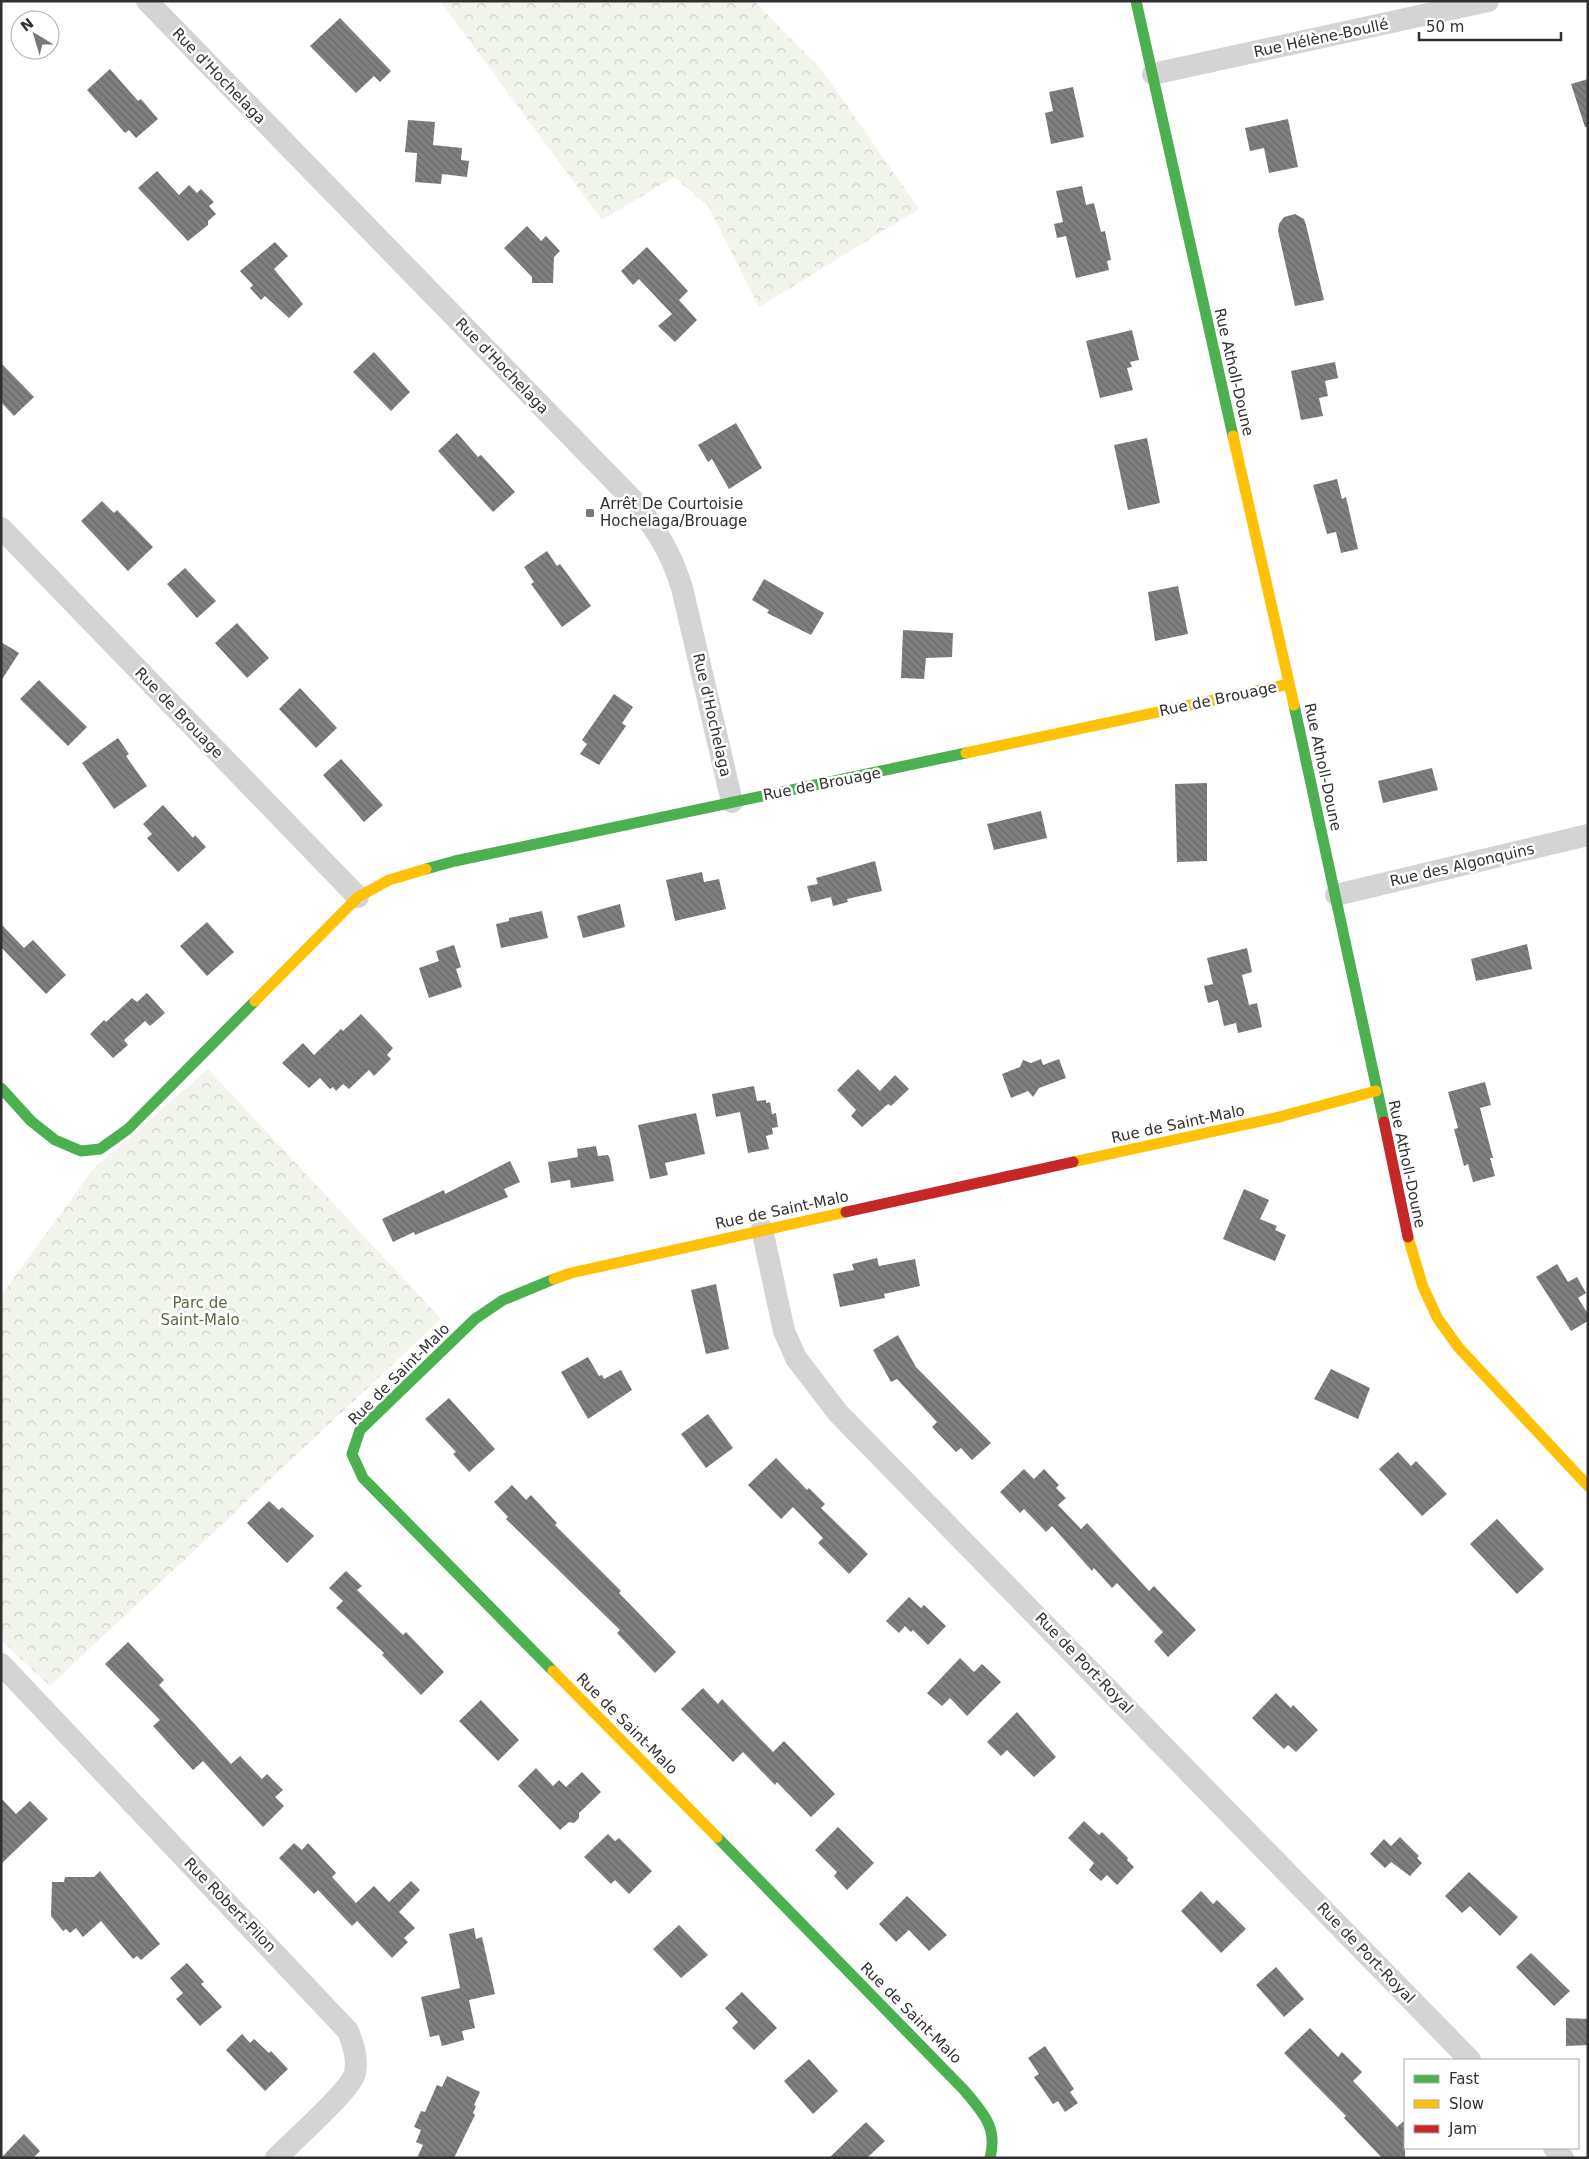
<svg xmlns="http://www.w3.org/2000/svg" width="1589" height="2159" font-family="'DejaVu Sans',sans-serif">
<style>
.forest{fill:url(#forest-crowns)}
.building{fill:url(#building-back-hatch)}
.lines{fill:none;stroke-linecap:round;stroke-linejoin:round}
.street{stroke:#d4d4d4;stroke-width:22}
.fast{stroke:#4caf50;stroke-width:11}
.slow{stroke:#ffc107;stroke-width:11}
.jam{stroke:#c62828;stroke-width:11}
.poi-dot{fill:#787878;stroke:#fff;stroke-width:2}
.labels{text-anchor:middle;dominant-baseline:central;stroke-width:5;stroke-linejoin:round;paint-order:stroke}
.street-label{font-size:15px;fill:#303030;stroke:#fff}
.poi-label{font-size:15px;fill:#303030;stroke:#fff;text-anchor:start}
.park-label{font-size:15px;fill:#516d3c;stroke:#fff}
</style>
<defs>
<pattern id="forest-crowns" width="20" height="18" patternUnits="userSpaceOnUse" patternTransform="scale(1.25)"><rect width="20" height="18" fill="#f1f5ec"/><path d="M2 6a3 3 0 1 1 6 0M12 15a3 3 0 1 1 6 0" fill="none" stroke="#cfd2cb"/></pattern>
<pattern id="building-back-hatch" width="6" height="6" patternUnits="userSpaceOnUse" patternTransform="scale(1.25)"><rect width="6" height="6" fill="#7f7f7f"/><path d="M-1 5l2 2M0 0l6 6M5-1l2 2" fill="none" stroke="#686868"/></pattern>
</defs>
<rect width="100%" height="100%" fill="#fff"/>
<path class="forest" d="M 440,1 L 754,1 L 822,70 L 919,209 L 759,307 L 709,207 L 674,177 L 602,220 Z
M 208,1069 L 441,1319 L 50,1686 L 1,1640 L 1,1296 L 93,1169 Z"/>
<path class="building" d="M 340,18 L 391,71 L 380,82 L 374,76 L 356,93 L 310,46 Z
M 110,69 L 138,101 L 141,99 L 158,119 L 136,138 L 129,130 L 125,133 L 87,90 Z
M 1588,79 L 1588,127 L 1585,127 L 1571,84 Z
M 1073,87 L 1084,137 L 1051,144 L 1045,113 L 1053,111 L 1049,92 Z
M 1288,119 L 1298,167 L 1269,173 L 1264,148 L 1250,151 L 1245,128 Z
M 408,120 L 435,122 L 433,145 L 462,148 L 461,160 L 469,161 L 467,177 L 442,174 L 441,184 L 415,182 L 417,153 L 405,152 Z
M 157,171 L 179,195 L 189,185 L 197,193 L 201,189 L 214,202 L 209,206 L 216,214 L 208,221 L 208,225 L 188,241 L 138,188 Z
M 1082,186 L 1086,205 L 1094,203 L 1101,232 L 1105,231 L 1111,260 L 1107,261 L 1109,270 L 1076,278 L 1066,236 L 1057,238 L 1054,224 L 1063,222 L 1056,191 Z
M 1295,214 L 1304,219 L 1306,225 L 1324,300 L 1295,306 L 1278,231 L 1279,224 L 1284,217 Z
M 527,226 L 541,241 L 546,236 L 560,251 L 554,257 L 553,283 L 532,283 L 532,277 L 504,248 Z
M 275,242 L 288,256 L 274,269 L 303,304 L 289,318 L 265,296 L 261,300 L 250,288 L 253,285 L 240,271 Z
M 647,247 L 688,291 L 679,300 L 697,320 L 675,342 L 658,326 L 672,314 L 639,279 L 633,285 L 621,271 Z
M 1132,330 L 1139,360 L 1130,362 L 1132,367 L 1127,368 L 1133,390 L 1100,398 L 1086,341 Z
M 374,352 L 410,392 L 391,411 L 353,372 Z
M 1335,362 L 1338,378 L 1325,381 L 1328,396 L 1319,398 L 1323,416 L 1301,420 L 1291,371 Z
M 1,363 L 34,397 L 14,416 L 1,402 Z
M 736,423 L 762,468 L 729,489 L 712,459 L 708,462 L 698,445 Z
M 457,433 L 478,457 L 481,455 L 515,492 L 493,512 L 438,451 Z
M 1147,438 L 1160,503 L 1128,510 L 1114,445 Z
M 1337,479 L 1342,499 L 1346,497 L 1358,549 L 1341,553 L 1336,532 L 1327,534 L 1313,485 Z
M 102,501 L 114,513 L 117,510 L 153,547 L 128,571 L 81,521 Z
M 547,551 L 557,566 L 560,564 L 591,606 L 562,627 L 531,584 L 534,582 L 524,567 Z
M 185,568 L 216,601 L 197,618 L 167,584 Z
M 764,579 L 824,613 L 811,635 L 767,613 L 769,610 L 752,600 Z
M 1178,586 L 1188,634 L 1155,641 L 1148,592 Z
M 237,623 L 269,658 L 247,678 L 215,643 Z
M 903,630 L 953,633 L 952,657 L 926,658 L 924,679 L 901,678 Z
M 1,642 L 19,653 L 1,681 Z
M 39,680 L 87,727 L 68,746 L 20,699 Z
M 300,688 L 337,728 L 316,748 L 279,709 Z
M 614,694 L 633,707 L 622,723 L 626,726 L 599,765 L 580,754 L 587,744 L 582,740 Z
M 118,738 L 129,754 L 126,756 L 147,786 L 114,809 L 82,763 Z
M 341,759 L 383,805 L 364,822 L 323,775 Z
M 1432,768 L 1438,790 L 1383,803 L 1378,781 Z
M 1207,783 L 1207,861 L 1177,862 L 1175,784 Z
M 163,805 L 193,838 L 195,835 L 206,847 L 178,872 L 147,838 L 152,834 L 143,824 Z
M 1041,811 L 1047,838 L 994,850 L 987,824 Z
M 875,861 L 882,891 L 847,899 L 848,902 L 833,906 L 831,897 L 811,902 L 807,886 L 818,884 L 816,878 Z
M 702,872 L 704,882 L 719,879 L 726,909 L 675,921 L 666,880 Z
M 620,904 L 625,927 L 583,938 L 577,916 Z
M 542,911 L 548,938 L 501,948 L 496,924 L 509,921 L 509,918 Z
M 207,922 L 234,952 L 207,976 L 180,946 Z
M 1,924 L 24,948 L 33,940 L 66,975 L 46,994 L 1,947 Z
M 1527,944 L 1532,969 L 1476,981 L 1471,959 Z
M 454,945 L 461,967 L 456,969 L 462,987 L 429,998 L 419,968 L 439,961 L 436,951 Z
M 1247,948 L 1252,972 L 1242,975 L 1249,1005 L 1257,1003 L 1262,1027 L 1238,1033 L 1236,1023 L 1224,1026 L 1218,1000 L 1208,1003 L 1204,986 L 1213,984 L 1207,958 Z
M 147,993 L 165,1013 L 150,1026 L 145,1021 L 124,1040 L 128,1045 L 113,1058 L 90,1034 L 104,1020 L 106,1022 L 132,998 L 137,1002 Z
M 361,1014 L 393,1048 L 387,1055 L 391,1059 L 374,1076 L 369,1070 L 349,1089 L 343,1084 L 336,1091 L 333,1087 L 330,1089 L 320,1078 L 309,1088 L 282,1063 L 303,1043 L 314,1055 L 341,1029 L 343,1031 Z
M 1041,1059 L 1043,1065 L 1059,1059 L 1066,1078 L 1039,1088 L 1033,1097 L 1028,1091 L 1011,1098 L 1002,1074 L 1020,1067 L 1023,1060 L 1031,1063 Z
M 858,1069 L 880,1091 L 895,1075 L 909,1089 L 891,1106 L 888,1104 L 862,1127 L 851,1116 L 856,1110 L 837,1090 Z
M 1485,1082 L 1491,1105 L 1480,1108 L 1493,1158 L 1490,1158 L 1495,1176 L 1473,1182 L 1468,1164 L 1464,1166 L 1454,1129 L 1458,1128 L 1448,1092 Z
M 754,1086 L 757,1101 L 766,1100 L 766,1103 L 770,1102 L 772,1114 L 776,1113 L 778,1127 L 772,1128 L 773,1134 L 766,1136 L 769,1149 L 748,1153 L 740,1112 L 716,1117 L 712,1094 Z
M 696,1113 L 705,1154 L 665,1163 L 668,1175 L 650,1179 L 638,1125 Z
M 596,1146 L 598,1156 L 608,1155 L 610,1159 L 614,1181 L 571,1188 L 570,1180 L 551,1183 L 548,1162 L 578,1157 L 577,1149 Z
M 510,1161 L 520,1182 L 504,1189 L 508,1197 L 415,1235 L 414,1232 L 393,1242 L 382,1219 L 444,1190 L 445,1194 Z
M 1244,1189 L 1269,1200 L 1260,1219 L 1277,1226 L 1275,1230 L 1286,1235 L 1275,1261 L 1223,1239 Z
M 877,1258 L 879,1266 L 915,1259 L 920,1286 L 884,1294 L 885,1298 L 840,1307 L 833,1274 L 854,1270 L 852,1264 Z
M 1557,1264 L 1568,1282 L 1577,1277 L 1586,1293 L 1578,1298 L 1588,1314 L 1588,1321 L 1571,1331 L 1536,1277 Z
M 716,1284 L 729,1349 L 706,1354 L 691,1290 Z
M 898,1335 L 916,1367 L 991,1443 L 972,1460 L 961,1448 L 956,1452 L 932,1427 L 937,1422 L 897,1379 L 891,1382 L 873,1350 Z
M 588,1357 L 599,1376 L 602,1375 L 604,1379 L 621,1370 L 632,1390 L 588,1419 L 561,1372 Z
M 1331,1369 L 1370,1388 L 1358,1419 L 1314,1399 Z
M 449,1398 L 495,1449 L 469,1472 L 453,1454 L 456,1452 L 425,1419 Z
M 708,1414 L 733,1448 L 706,1468 L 681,1434 Z
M 1398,1452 L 1411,1466 L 1416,1461 L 1447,1494 L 1422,1516 L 1379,1469 Z
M 776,1458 L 807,1490 L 809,1488 L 825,1504 L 821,1508 L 868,1554 L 849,1574 L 818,1543 L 823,1538 L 793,1507 L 781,1519 L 748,1485 Z
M 1024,1469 L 1034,1479 L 1044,1469 L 1059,1485 L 1056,1488 L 1066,1498 L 1058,1505 L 1081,1529 L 1087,1523 L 1149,1591 L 1154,1586 L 1196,1630 L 1168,1657 L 1154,1641 L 1163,1632 L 1117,1583 L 1112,1588 L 1094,1568 L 1092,1571 L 1052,1526 L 1046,1532 L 1024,1509 L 1020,1513 L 1000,1492 Z
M 512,1485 L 526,1500 L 531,1495 L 557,1523 L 555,1525 L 621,1591 L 619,1593 L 676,1652 L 655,1673 L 617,1633 L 620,1630 L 506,1519 L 508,1517 L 494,1502 Z
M 269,1501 L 279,1510 L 282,1507 L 314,1536 L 287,1563 L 247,1523 Z
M 1497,1519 L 1544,1569 L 1517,1594 L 1470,1544 Z
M 346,1571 L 362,1586 L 357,1590 L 403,1635 L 406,1632 L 444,1672 L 421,1695 L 382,1655 L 384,1653 L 336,1608 L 343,1601 L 329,1588 Z
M 909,1597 L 921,1608 L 924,1605 L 946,1626 L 928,1645 L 913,1630 L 911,1632 L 905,1626 L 899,1633 L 886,1621 Z
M 128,1642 L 164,1680 L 159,1685 L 231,1764 L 240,1756 L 262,1779 L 267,1774 L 283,1790 L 275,1797 L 284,1806 L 263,1827 L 203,1761 L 193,1770 L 153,1726 L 160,1720 L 105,1664 Z
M 960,1658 L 974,1672 L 982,1664 L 1001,1682 L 967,1716 L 950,1698 L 942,1706 L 927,1693 Z
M 703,1688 L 718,1704 L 722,1699 L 773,1752 L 784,1741 L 835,1794 L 811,1817 L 777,1782 L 775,1785 L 743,1752 L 733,1762 L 681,1709 Z
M 1276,1693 L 1291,1708 L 1293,1705 L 1318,1730 L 1296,1752 L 1288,1745 L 1284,1749 L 1252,1718 Z
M 481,1700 L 519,1740 L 498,1761 L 459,1721 Z
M 1017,1712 L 1056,1757 L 1034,1777 L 1007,1750 L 1001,1756 L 987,1742 Z
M 536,1768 L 553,1786 L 559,1780 L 566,1787 L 582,1772 L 601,1792 L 579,1813 L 579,1818 L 574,1823 L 569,1822 L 560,1830 L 518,1786 Z
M 1,1798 L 16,1814 L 30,1801 L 48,1819 L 1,1864 Z
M 1084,1821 L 1099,1835 L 1102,1832 L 1128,1858 L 1127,1860 L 1134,1867 L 1117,1885 L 1107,1875 L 1101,1881 L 1089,1870 L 1094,1863 L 1068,1838 Z
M 838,1827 L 874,1863 L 847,1890 L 834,1876 L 837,1872 L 815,1850 Z
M 608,1834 L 615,1841 L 619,1838 L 652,1871 L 629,1894 L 615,1880 L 611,1884 L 584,1857 Z
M 1400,1837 L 1419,1856 L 1417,1858 L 1422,1863 L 1410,1876 L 1391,1862 L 1385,1868 L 1370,1854 L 1384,1839 L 1391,1846 Z
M 294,1843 L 302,1850 L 308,1843 L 336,1873 L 332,1877 L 356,1903 L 374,1886 L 389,1902 L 411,1881 L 420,1890 L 399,1912 L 415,1928 L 404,1938 L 408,1942 L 392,1958 L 357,1921 L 352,1926 L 318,1890 L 314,1894 L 279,1858 Z
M 100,1871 L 160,1944 L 141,1960 L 137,1956 L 133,1959 L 101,1921 L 83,1937 L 76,1928 L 70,1933 L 66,1929 L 63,1931 L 51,1916 L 52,1882 L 64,1882 L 65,1877 L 94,1877 Z
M 1469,1872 L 1518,1917 L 1500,1936 L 1470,1906 L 1462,1913 L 1445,1896 Z
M 1201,1891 L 1213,1904 L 1217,1900 L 1246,1929 L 1221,1953 L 1181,1911 Z
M 907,1896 L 947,1935 L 929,1951 L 909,1930 L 896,1942 L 879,1924 Z
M 679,1925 L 708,1955 L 681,1978 L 653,1949 Z
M 474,1928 L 476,1939 L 482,1937 L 495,1994 L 469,2000 L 475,2028 L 462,2031 L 464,2040 L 442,2046 L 439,2035 L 430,2037 L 421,1997 L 460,1988 L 449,1934 Z
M 1531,1953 L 1570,1991 L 1554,2006 L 1516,1967 Z
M 187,1963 L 204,1982 L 201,1984 L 222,2007 L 200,2026 L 176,1999 L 183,1993 L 170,1978 Z
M 1276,1967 L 1304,1999 L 1284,2017 L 1256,1985 Z
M 742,1992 L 777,2028 L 754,2050 L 732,2028 L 738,2022 L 725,2008 Z
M 1566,2018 L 1588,2019 L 1588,2045 L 1566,2046 Z
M 1310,2028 L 1338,2057 L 1342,2052 L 1362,2072 L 1353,2081 L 1397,2127 L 1405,2120 L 1405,2158 L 1382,2158 L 1344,2118 L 1346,2116 L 1284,2053 Z
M 242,2034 L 250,2043 L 254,2039 L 269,2053 L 271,2051 L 288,2069 L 265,2091 L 226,2050 Z
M 1045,2046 L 1074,2089 L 1070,2092 L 1078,2103 L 1065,2112 L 1058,2101 L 1053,2104 L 1034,2077 L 1039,2074 L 1028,2058 Z
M 809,2059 L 838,2091 L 813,2114 L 784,2081 Z
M 447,2076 L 480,2092 L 474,2105 L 476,2106 L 473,2113 L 475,2115 L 454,2158 L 417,2158 L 423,2145 L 416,2142 L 421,2130 L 414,2127 L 421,2111 L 425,2112 L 437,2085 L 442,2087 Z
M 866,2122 L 885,2141 L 867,2158 L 829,2158 Z
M 24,2134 L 40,2151 L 33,2158 L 1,2158 Z"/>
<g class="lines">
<path class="street" d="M 147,1 L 633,500 C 656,529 671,552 682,588 L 732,802
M 1153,74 L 1488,1
M 1,528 L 358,897
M 1336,895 L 1588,835
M 762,1229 L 784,1331 L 796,1358 L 838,1413 L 1470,2060
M 1,1664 L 348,2031 C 353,2044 358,2058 355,2073 C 352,2089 291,2143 276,2158
M 1554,2148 L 1563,2158"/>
<path class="fast" d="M 1136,1 L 1233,436
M 1294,705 L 1384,1122
M 426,869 L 455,861 L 966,753
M 1,1088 L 31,1121 L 55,1140 L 81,1151 L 100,1149 L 128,1129 L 255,1001
M 553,1671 L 363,1478 L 352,1454 L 360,1430 L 475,1319 L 503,1300 L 554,1279
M 717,1837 L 964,2090 C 983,2113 998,2127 990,2158"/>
<path class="slow" d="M 1233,436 L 1294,705
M 966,753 L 1289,684
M 255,1001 L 358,897 L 389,880 L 426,869
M 1073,1162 L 1275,1118 L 1376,1091
M 1408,1237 L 1423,1287 L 1438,1319 L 1459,1348 L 1588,1486
M 554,1279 L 571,1273 L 846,1212
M 553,1671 L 717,1837"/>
<path class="jam" d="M 1384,1122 L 1408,1237
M 846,1212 L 1073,1162"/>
</g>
<rect class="poi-dot" x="585" y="508" width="10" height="10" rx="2.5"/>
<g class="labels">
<g class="street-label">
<text transform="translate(1321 38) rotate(-12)">Rue Hélène-Boullé</text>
<text transform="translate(219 76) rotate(46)">Rue d'Hochelaga</text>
<text transform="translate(502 366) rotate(46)">Rue d'Hochelaga</text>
<text transform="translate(1234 372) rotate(77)">Rue Atholl-Doune</text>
<text transform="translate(1218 699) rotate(-12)">Rue de Brouage</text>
<text transform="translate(179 713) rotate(46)">Rue de Brouage</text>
<text transform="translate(712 715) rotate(77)">Rue d'Hochelaga</text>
<text transform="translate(1323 767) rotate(78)">Rue Atholl-Doune</text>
<text transform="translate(822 784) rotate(-11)">Rue de Brouage</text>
<text transform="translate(1462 865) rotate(-13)">Rue des Algonquins</text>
<text transform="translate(1178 1124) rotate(-12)">Rue de Saint-Malo</text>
<text transform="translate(1407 1164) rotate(78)">Rue Atholl-Doune</text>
<text transform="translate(782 1210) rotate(-12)">Rue de Saint-Malo</text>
<text transform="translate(399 1374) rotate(-45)">Rue de Saint-Malo</text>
<text transform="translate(1084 1663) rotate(46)">Rue de Port-Royal</text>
<text transform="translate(627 1724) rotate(45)">Rue de Saint-Malo</text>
<text transform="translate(230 1905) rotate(46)">Rue Robert-Pilon</text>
<text transform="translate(1366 1953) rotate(46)">Rue de Port-Royal</text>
<text transform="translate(911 2013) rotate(45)">Rue de Saint-Malo</text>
</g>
<g class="poi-label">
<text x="600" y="504">Arrêt De Courtoisie<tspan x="600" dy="17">Hochelaga/Brouage</tspan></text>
</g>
<g class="park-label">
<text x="200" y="1303">Parc de<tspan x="200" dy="17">Saint-Malo</tspan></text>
</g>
</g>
<rect width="1589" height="2159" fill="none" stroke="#303030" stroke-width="5"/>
<rect x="1404" y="2059" width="175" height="90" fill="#ffffff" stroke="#acacac"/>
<rect x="1414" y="2075" width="25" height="8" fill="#4caf50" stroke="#acacac"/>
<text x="1449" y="2084" font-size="15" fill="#303030">Fast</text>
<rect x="1414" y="2100" width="25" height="8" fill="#ffc107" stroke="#acacac"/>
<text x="1449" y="2109" font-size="15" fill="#303030">Slow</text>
<rect x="1414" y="2125" width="25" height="8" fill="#c62828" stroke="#acacac"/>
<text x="1449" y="2134" font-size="15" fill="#303030">Jam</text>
<g transform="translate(35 35) rotate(322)"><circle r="24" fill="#ffffff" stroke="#acacac"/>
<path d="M0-4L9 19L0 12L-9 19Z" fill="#787878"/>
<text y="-8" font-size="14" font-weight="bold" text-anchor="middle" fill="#303030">N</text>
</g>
<path d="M1419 32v8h142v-8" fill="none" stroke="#303030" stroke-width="2.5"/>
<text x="1426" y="32" font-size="15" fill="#303030" stroke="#ffffff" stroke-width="4" paint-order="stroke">50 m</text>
</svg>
